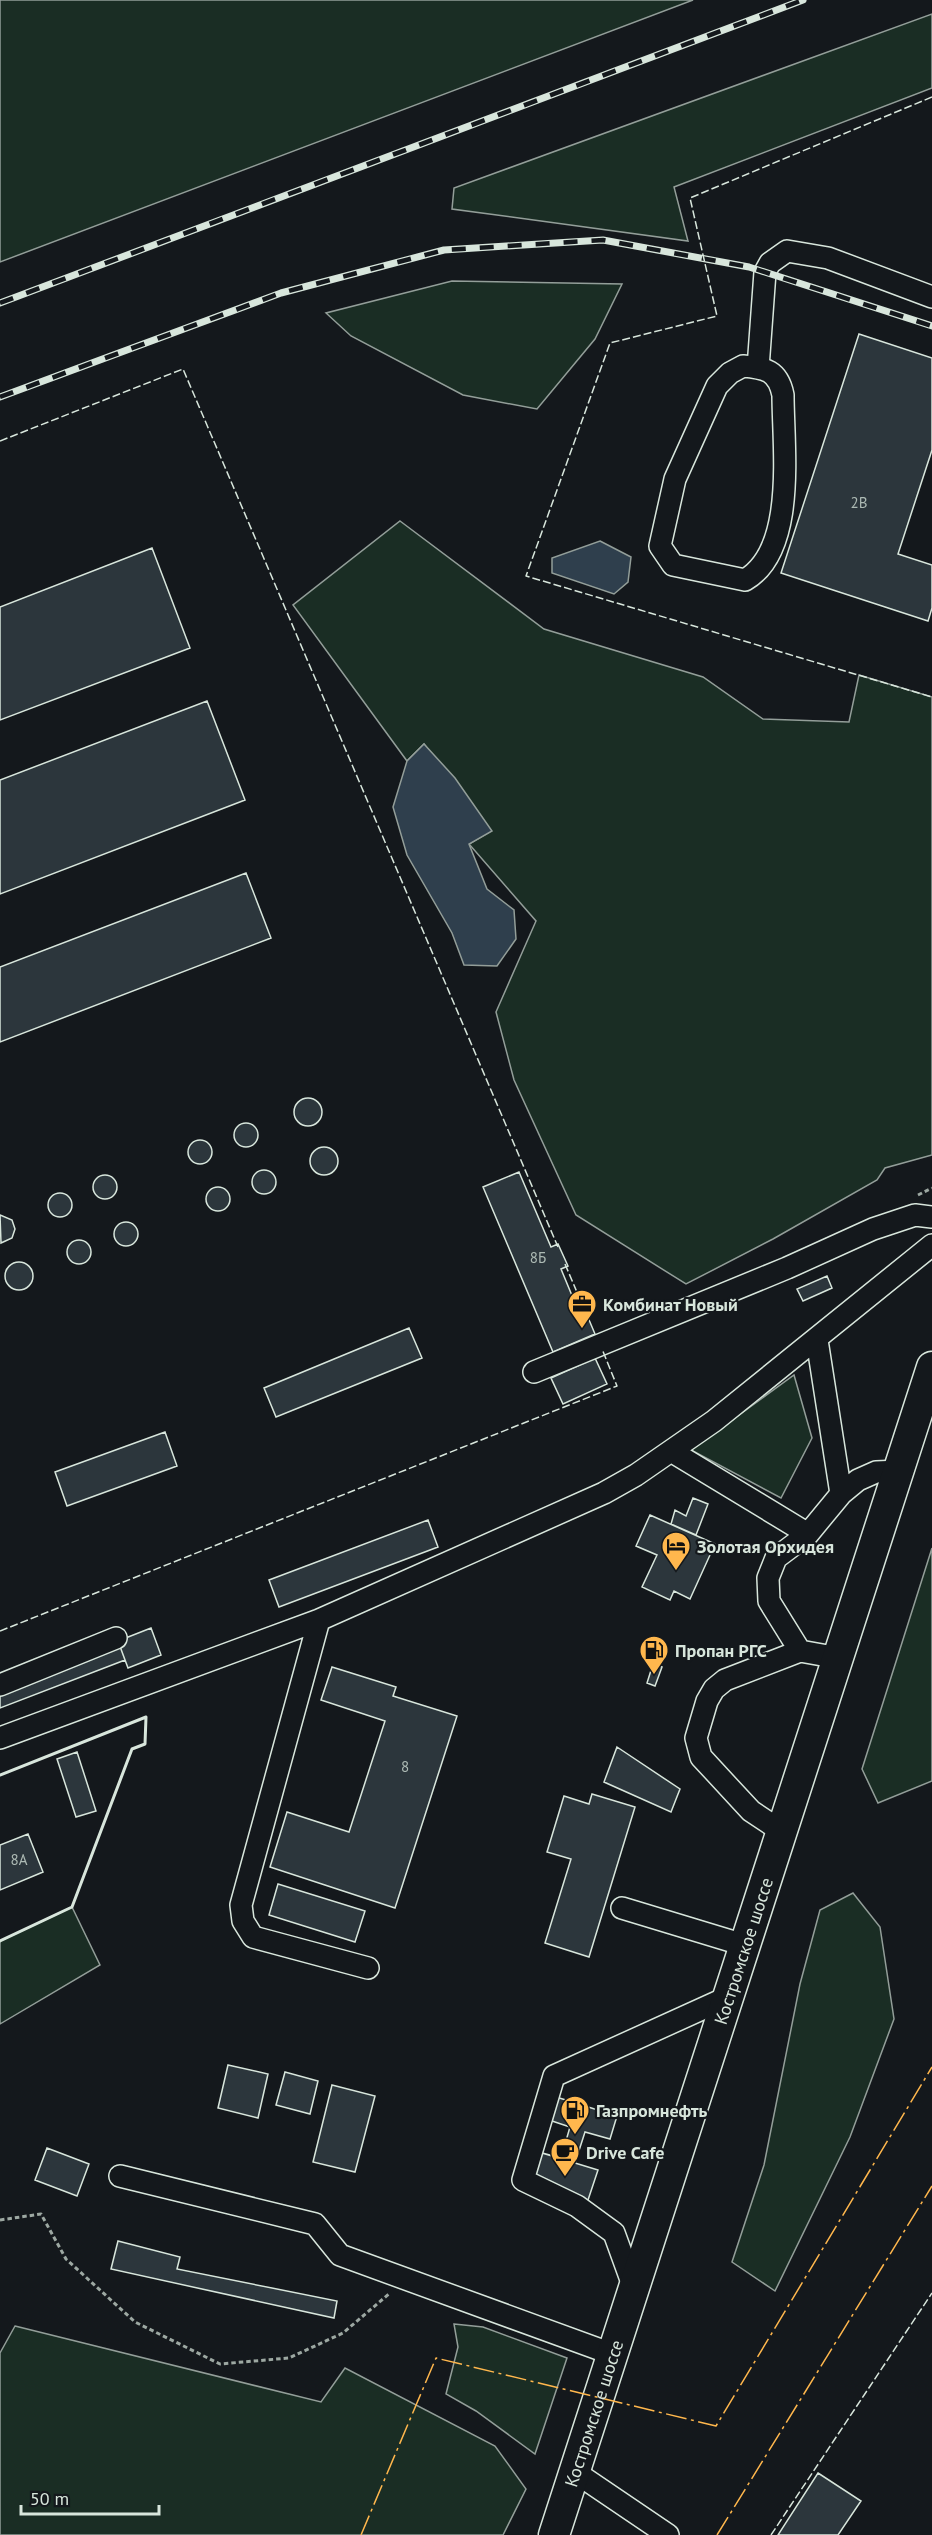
<svg xmlns="http://www.w3.org/2000/svg" width="932" height="2535" font-family="'PT Sans',sans-serif">
<style>
.green{fill:#1a2d24;stroke:#939e99;stroke-width:1.5}
.water{fill:#2f3f4d;stroke:#939e99;stroke-width:1.5}
.building{fill:#2c363c;stroke:#d8e6dc;stroke-width:1.5}
.lines{fill:none;stroke-linecap:round;stroke-linejoin:round}
.minor-casing{stroke:#d8e6dc;stroke-width:24}
.highway-casing{stroke:#d8e6dc;stroke-width:33}
.path{stroke:#9da8a2;stroke-width:3;stroke-dasharray:4.5 3;stroke-linecap:butt}
.minor{stroke:#14181c;stroke-width:21}
.highway{stroke:#14181c;stroke-width:30}
.rail-casing{stroke:#d8e6dc;stroke-width:7}
.rail{stroke:#14181c;stroke-width:4.5;stroke-dasharray:14;stroke-linecap:butt}
.fence{stroke:#d8e6dc;stroke-width:1.5;stroke-dasharray:8 3;stroke-linecap:butt}
.wall{stroke:#d8e6dc;stroke-width:3}
.power{stroke:#ffb74d;stroke-width:1.5;stroke-dasharray:21 4.5 3 4.5;stroke-linecap:butt}
.labels{text-anchor:middle;dominant-baseline:central;stroke-width:4.5;stroke-linejoin:round;paint-order:stroke}
.number-label{font-size:15px;fill:#adbab4}
.poi-label{font-size:18px;font-weight:bold;fill:#d8e6dc;stroke:#14181c;text-anchor:start}
.street-label{font-size:18px;fill:#d8e6dc;stroke:#14181c}
</style>
<rect width="100%" height="100%" fill="#14181c"/>
<path class="green" d="M 0,0 L 693,0 L 0,262 Z
M 932,14 L 932,88 L 674,187 L 688,241 L 452,209 L 454,188 Z
M 452,281 L 622,284 L 595,339 L 537,409 L 463,395 L 351,336 L 326,313 Z
M 400,521 L 544,629 L 703,677 L 763,719 L 849,722 L 859,675 L 932,697 L 932,1155 L 885,1168 L 877,1180 L 773,1239 L 686,1284 L 576,1215 L 514,1080 L 496,1012 L 536,921 L 469,844 L 491,831 L 424,744 L 407,761 L 293,605 Z
M 794,1375 L 812,1438 L 781,1498 L 691,1450 Z
M 932,1548 L 932,1781 L 878,1803 L 862,1769 Z
M 853,1893 L 880,1927 L 894,2019 L 850,2137 L 775,2291 L 732,2262 L 764,2165 L 800,1984 L 820,1910 Z
M 72,1907 L 100,1965 L 0,2024 L 0,1941 Z
M 454,2324 L 483,2327 L 567,2358 L 535,2454 L 476,2411 L 446,2394 L 458,2347 Z
M 15,2326 L 321,2402 L 345,2368 L 495,2446 L 526,2489 L 503,2535 L 0,2535 L 0,2353 Z"/>
<path class="water" d="M 600,541 L 631,557 L 628,582 L 614,594 L 552,573 L 552,558 Z
M 424,744 L 455,778 L 492,831 L 469,844 L 487,889 L 514,910 L 516,939 L 497,966 L 464,965 L 452,933 L 407,855 L 393,807 L 407,761 Z"/>
<path class="building" d="M 859,334 L 932,358 L 932,450 L 898,554 L 932,565 L 932,608 L 928,621 L 781,573 Z
M 152,548 L 190,648 L 0,720 L 0,607 Z
M 207,701 L 245,800 L 0,894 L 0,780 Z
M 246,873 L 271,938 L 0,1042 L 0,967 Z
M294 1112a14 14 0 1 1 28 0a14 14 0 1 1-28 0Z
M234 1135a12 12 0 1 1 24 0a12 12 0 1 1-24 0Z
M188 1152a12 12 0 1 1 24 0a12 12 0 1 1-24 0Z
M310 1161a14 14 0 1 1 28 0a14 14 0 1 1-28 0Z
M252 1182a12 12 0 1 1 24 0a12 12 0 1 1-24 0Z
M 519,1172 L 551,1247 L 558,1244 L 568,1266 L 561,1269 L 578,1310 L 584,1308 L 595,1334 L 553,1352 L 483,1187 Z
M93 1187a12 12 0 1 1 24 0a12 12 0 1 1-24 0Z
M206 1199a12 12 0 1 1 24 0a12 12 0 1 1-24 0Z
M48 1205a12 12 0 1 1 24 0a12 12 0 1 1-24 0Z
M 0,1215 L 12,1220 L 15,1229 L 12,1238 L 1,1243 Z
M114 1234a12 12 0 1 1 24 0a12 12 0 1 1-24 0Z
M67 1252a12 12 0 1 1 24 0a12 12 0 1 1-24 0Z
M5 1276a14 14 0 1 1 28 0a14 14 0 1 1-28 0Z
M 827,1276 L 832,1288 L 803,1301 L 797,1289 Z
M 409,1328 L 422,1358 L 276,1417 L 264,1388 Z
M 595,1358 L 607,1384 L 563,1404 L 551,1378 Z
M 165,1432 L 177,1466 L 67,1506 L 55,1472 Z
M 693,1498 L 708,1504 L 696,1535 L 671,1524 L 675,1510 L 686,1516 Z
M 650,1515 L 715,1544 L 690,1599 L 674,1591 L 670,1600 L 642,1587 L 657,1555 L 636,1546 Z
M 428,1520 L 438,1547 L 279,1607 L 269,1580 Z
M 151,1628 L 161,1655 L 128,1668 L 118,1641 Z
M 118,1641 L 125,1660 L 0,1708 L 0,1687 Z
M 653,1664 L 662,1667 L 655,1686 L 647,1683 Z
M 332,1667 L 396,1687 L 393,1696 L 457,1716 L 395,1908 L 270,1867 L 287,1812 L 349,1832 L 385,1721 L 321,1700 Z
M 617,1747 L 680,1789 L 671,1812 L 604,1782 Z
M 77,1752 L 96,1811 L 76,1817 L 57,1759 Z
M 592,1794 L 635,1807 L 589,1957 L 545,1943 L 571,1859 L 547,1852 L 564,1796 L 589,1804 Z
M 28,1834 L 43,1872 L 0,1890 L 0,1845 Z
M 278,1884 L 365,1911 L 355,1942 L 269,1915 Z
M 228,2065 L 268,2074 L 258,2118 L 218,2108 Z
M 285,2072 L 318,2081 L 310,2114 L 276,2105 Z
M 332,2085 L 375,2096 L 355,2172 L 313,2162 Z
M 553,2096 L 617,2116 L 610,2139 L 585,2132 L 575,2163 L 598,2170 L 588,2200 L 533,2184 L 542,2153 L 561,2158 L 570,2127 L 546,2119 Z
M 47,2148 L 89,2164 L 77,2196 L 35,2180 Z
M 542,2153 L 598,2170 L 588,2200 L 533,2184 Z
M 118,2241 L 180,2257 L 177,2269 L 337,2301 L 334,2318 L 111,2269 Z
M 818,2473 L 861,2501 L 838,2535 L 778,2535 Z"/>
<g class="lines">
<g class="minor-casing">
<path id="minor" d="M 743,366 C 765,368 778,370 783,395 C 783,447 797,550 745,580 L 673,565 L 660,546 L 675,479 L 717,386 L 730,373 Z
M 758,368 L 765,272 L 770,263 L 787,251 L 828,258 L 932,297
M 817,1340 L 841,1494
M 534,1372 L 787,1268 L 873,1229 L 915,1215 L 932,1217
M 671,1451 L 808,1534
M 319,1620 L 241,1905 L 243,1921 L 253,1937 L 368,1968
M 800,1651 L 769,1601 L 768,1578 L 776,1558 L 808,1534 L 841,1494 L 858,1480 L 876,1472 L 900,1471
M 0,1685 L 116,1638
M 0,1738 L 319,1620 L 604,1493 L 636,1475 L 714,1421 L 932,1245
M 781,1831 L 751,1811 L 701,1757 L 696,1738 L 707,1701 L 714,1689 L 725,1680 L 800,1651 L 839,1658
M 622,1908 L 744,1945
M 120,2176 L 315,2224 L 340,2255 L 612,2354
M 634,2288 L 614,2233 L 577,2206 L 523,2180 L 554,2076 L 726,1998
M 575,2472 L 668,2535"/>
</g>
<g class="highway-casing">
<g id="highway">
<path id="s1" d="M 554,2535 L 932,1367"/>
</g>
</g>
<path class="path" d="M 918,1195 L 932,1188
M 0,2220 L 41,2214 L 66,2259 L 135,2322 L 220,2364 L 289,2358 L 343,2333 L 390,2293"/>
<use href="#minor" class="minor"/>
<use href="#highway" class="highway"/>
<g class="rail-casing">
<path id="rail" d="M 0,303 L 803,0
M 0,397 L 281,293 L 444,250 L 603,240 L 749,267 L 932,326"/>
</g>
<use href="#rail" class="rail"/>
<path class="fence" d="M 932,97 L 690,198 L 717,316 L 610,343 L 526,576 L 932,697
M 0,441 L 183,369 L 558,1247
M 565,1264 L 585,1311
M 0,1631 L 617,1386 L 602,1349
M 771,2535 L 932,2293"/>
<path class="wall" d="M 0,1775 L 146,1717 L 145,1744 L 132,1749 L 72,1907 L 0,1941"/>
<path class="power" d="M 361,2535 L 436,2358 L 716,2426 L 932,2067
M 717,2535 L 932,2186"/>
</g>
<defs>
<g id="office-pin" transform="scale(1.5)"><path d="M0 17L-7.5 6A9.5 9.5 0 1 1 7.5 6Z" fill="#ffb74d" stroke="#14181c"/><path d="M-6-3h4V-5.5h4V-3h4V5H-6ZM-1-4.5V-3h2v-1.5ZM-6 0V1H6V0Z" fill="#111"/></g>
<g id="hotel-pin" transform="scale(1.5)"><path d="M0 17L-7.5 6A9.5 9.5 0 1 1 7.5 6Z" fill="#ffb74d" stroke="#14181c"/><path d="M-6-4.5h1.5V1H6V5H4.5V3h-9V5H-6ZM-4 0a1.8 1.8 0 1 1 3.6 0ZM.5 0V-2.5h3Q6-2.5 6 0Z" fill="#111"/></g>
<g id="fuel-pin" transform="scale(1.5)"><path d="M0 17L-7.5 6A9.5 9.5 0 1 1 7.5 6Z" fill="#ffb74d" stroke="#14181c"/><path d="M-5.5-6h7V0h2V4h1.3V-2.5L3-4.5l.8-.8L6-3V5H2.5V1h-1V6h-7ZM-4.2-4.7v3.2H.2V-4.7Z" fill="#111"/></g>
<g id="cafe-pin" transform="scale(1.5)"><path d="M0 17L-7.5 6A9.5 9.5 0 1 1 7.5 6Z" fill="#ffb74d" stroke="#14181c"/><path d="M-5.5-4.5H6V0H3Q3 3.5 0 3.5H-2.5Q-5.5 3.5-5.5 0ZM3-3.2v2h1.7v-2ZM-6 4.5H4V6H-6Z" fill="#111"/></g>
</defs>
<g fill-rule="evenodd">
<use href="#office-pin" x="582" y="1304"/>
<use href="#hotel-pin" x="676" y="1546"/>
<use href="#fuel-pin" x="654" y="1650"/>
<use href="#fuel-pin" x="575" y="2110"/>
<use href="#cafe-pin" x="565" y="2152"/>
</g>
<g class="labels">
<g class="number-label">
<text x="859" y="502">2В</text>
<text x="538" y="1257">8Б</text>
<text x="405" y="1766">8</text>
<text x="19" y="1859">8А</text>
</g>
<g class="poi-label">
<text x="603" y="1304">Комбинат Новый</text>
<text x="697" y="1546">Золотая Орхидея</text>
<text x="675" y="1650">Пропан РГС</text>
<text x="596" y="2110">Газпромнефть</text>
<text x="586" y="2152">Drive Cafe</text>
</g>
<g class="street-label">
<text stroke="none"><textPath href="#s1" startOffset="614">Костромское шоссе</textPath></text>
<text stroke="none"><textPath href="#s1" startOffset="128">Костромское шоссе</textPath></text>
</g>
</g>
<path d="M21 2505v9h138v-9" fill="none" stroke="#d8e6dc" stroke-width="3"/>
<text x="30" y="2505" font-size="18" fill="#d8e6dc" stroke="#14181c" stroke-width="4.5" paint-order="stroke">50 m</text>
</svg>
